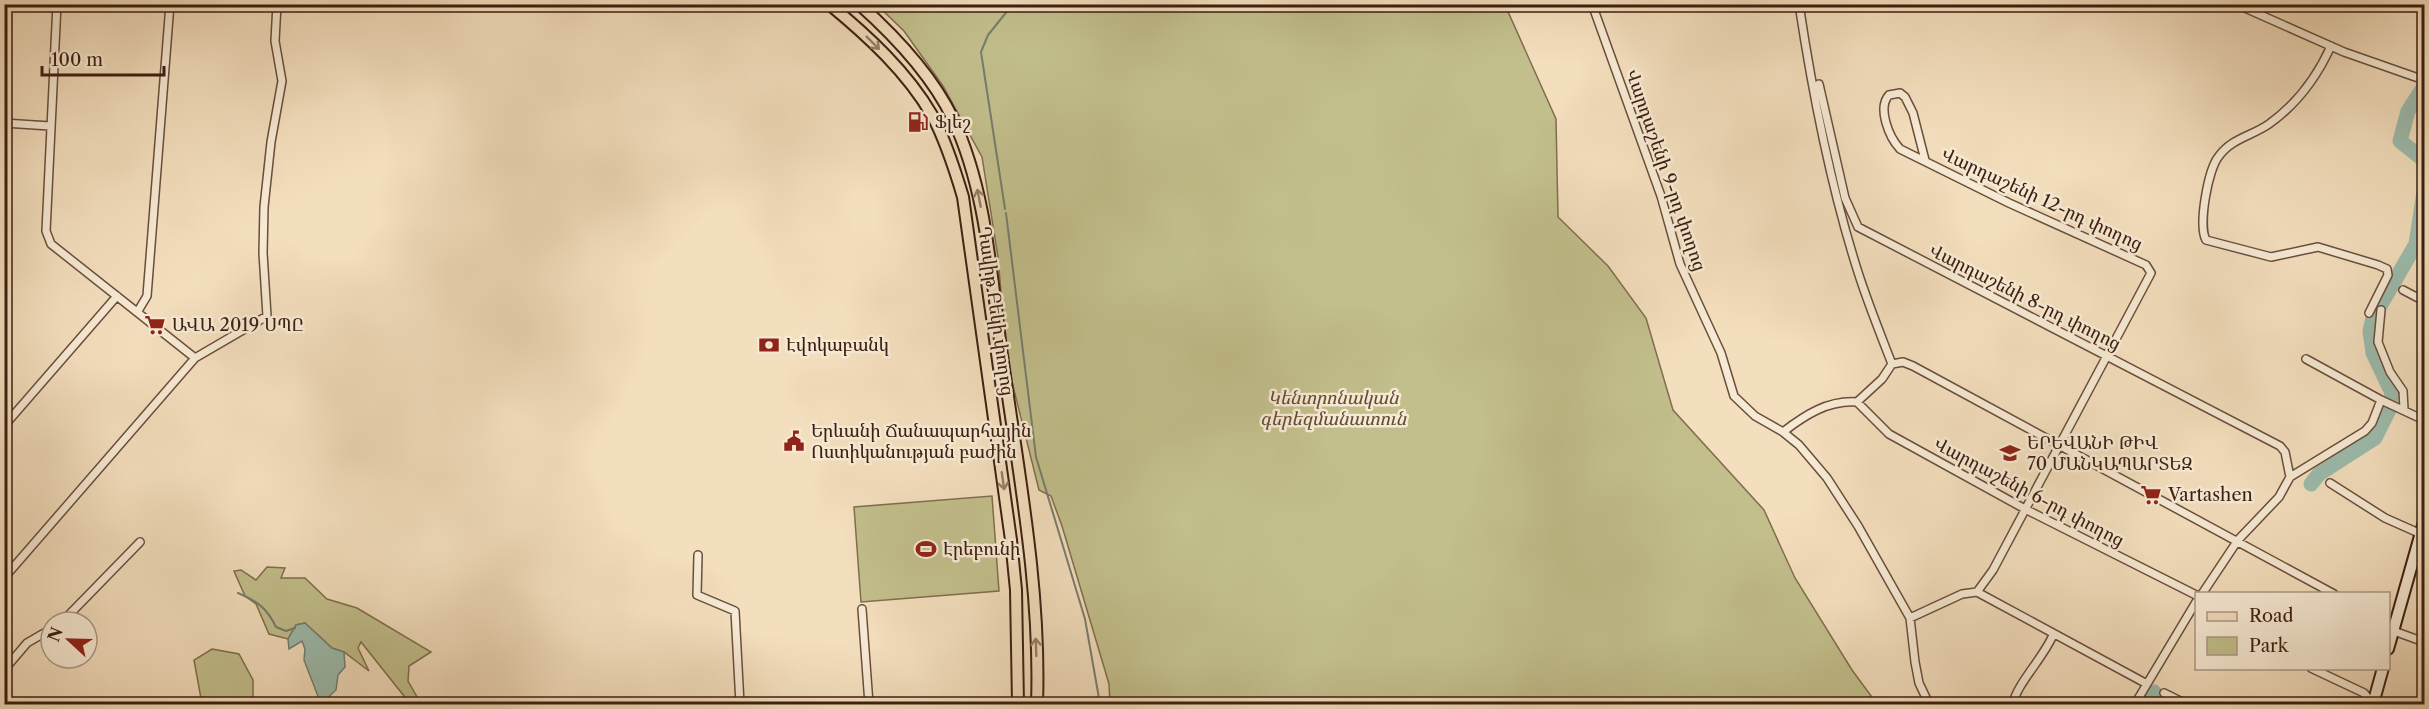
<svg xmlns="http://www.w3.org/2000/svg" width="2429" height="709" font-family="'Libre Caslon Text','Noto Serif Armenian',serif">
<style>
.green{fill:#c2bf8c;stroke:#806e4e;stroke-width:1.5}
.water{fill:#9cbcad;stroke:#767d6f;stroke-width:1.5}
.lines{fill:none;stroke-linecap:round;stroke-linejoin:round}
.stream{stroke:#767d6f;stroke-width:2}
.river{stroke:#9cbcad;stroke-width:15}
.minor-casing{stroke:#6a4e3c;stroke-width:10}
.secondary-casing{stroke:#3d1e11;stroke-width:14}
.primary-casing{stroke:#3d1e11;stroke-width:14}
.minor{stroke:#f7ead4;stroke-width:7}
.secondary{stroke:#f7ead4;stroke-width:10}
.primary{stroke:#f3debd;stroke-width:10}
.oneway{stroke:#987e67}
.labels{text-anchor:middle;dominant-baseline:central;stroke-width:5;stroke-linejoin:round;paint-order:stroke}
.poi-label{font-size:18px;fill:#3d1e11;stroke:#f7ead4;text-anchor:start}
.street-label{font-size:18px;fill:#3d1e11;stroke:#f7ead4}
.park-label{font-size:18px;font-style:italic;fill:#654e36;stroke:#f7ead4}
</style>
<rect width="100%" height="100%" fill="#f3debd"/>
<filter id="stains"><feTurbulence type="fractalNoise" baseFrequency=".00333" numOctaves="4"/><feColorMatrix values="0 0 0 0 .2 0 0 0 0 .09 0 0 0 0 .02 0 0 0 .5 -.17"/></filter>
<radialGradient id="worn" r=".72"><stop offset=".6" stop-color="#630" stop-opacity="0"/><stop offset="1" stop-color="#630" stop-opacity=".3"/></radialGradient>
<path class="green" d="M 877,5 L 1505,5 L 1556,119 L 1558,217 L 1608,266 L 1646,318 L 1673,410 L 1764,510 L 1795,578 L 1852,670 L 1877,704 L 1110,704 L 1109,684 L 1062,526 L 1051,496 L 1039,490 L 1007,362 L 998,257 L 982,157 L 943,86 L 904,31 Z
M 992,496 L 999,591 L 861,602 L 854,507 Z
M 267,567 L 285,568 L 281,578 L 305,578 L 327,599 L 357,608 L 431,652 L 409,666 L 408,681 L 421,704 L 408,701 L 361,642 L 358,648 L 369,671 L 344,652 L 332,648 L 305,623 L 296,625 L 288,639 L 269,634 L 256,604 L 245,596 L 234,571 L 241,570 L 256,580 Z
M 212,649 L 239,654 L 253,680 L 253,704 L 202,704 L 194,660 Z"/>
<path class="water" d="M 305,623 L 332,648 L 344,652 L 345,667 L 338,675 L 336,690 L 321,704 L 304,660 L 305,649 L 302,641 L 289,649 L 288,639 L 296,625 Z"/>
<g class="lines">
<path class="stream" d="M 1005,209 L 981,52 L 988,35 L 1013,4
M 1006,213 L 1036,457 L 1085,619 L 1100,704
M 238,593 C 257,601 267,608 276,627 L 286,631 L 295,628"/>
<path class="river" d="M 2423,88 L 2408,111 L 2400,141 L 2424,160
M 2311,484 L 2319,474 L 2375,438 L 2389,410 L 2392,393 L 2373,353 L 2370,331 L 2373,318 L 2416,244 L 2424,192
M 2146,704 L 2154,692"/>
<g class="minor-casing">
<path id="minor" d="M 57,4 L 46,231 L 51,244 L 195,358
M 1592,4 L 1661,196 L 1680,264 L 1721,353 L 1734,396 L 1755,416 L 1783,432 L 1799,445 L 1827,478 L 1858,526 L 1910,618 L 1915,662 L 1919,683 L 1929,704
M 2236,4 L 2344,52 L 2424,80
M 2331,46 C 2317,77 2297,104 2269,124 C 2252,136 2232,138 2219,156 C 2208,169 2198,225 2206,240 L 2271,257 L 2318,247 L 2378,265 L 2387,269 L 2388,275 L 2369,313
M 1819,84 L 1845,198 L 1858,227 L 2280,446 L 2285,452 L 2290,477
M 4,123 L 50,126
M 1925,160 L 1913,113 L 1905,97 L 1900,93 L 1889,95 C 1877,108 1889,137 1900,149 L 2009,203 L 2146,265 L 2151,273 L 1993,570 L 1977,592
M 2403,290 L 2424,301
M 2381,310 L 2378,342 L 2390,372 L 2403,391 L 2404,409
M 138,311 L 147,296 L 170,4
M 2306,359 L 2381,400 L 2424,420
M 1892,364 L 1903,362 L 1913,366 L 2334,594
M 1857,402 L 1889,434 L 2025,509 L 2196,595
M 4,426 L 117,296
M 1783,432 C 1805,415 1828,400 1857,402 L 1882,379 L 1892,364 C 1880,333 1867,301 1857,269 C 1831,187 1812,90 1799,4
M 2330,483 L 2385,518 L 2421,534
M 698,555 L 697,595 L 735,611 L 740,704
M 4,578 L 195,358 L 267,316 L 263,253 L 264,207 L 271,142 L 282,81 L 275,41 L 277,4
M 1977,592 L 2147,684
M 2202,594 L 2238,540 L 2279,497 L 2290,477 L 2365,431 L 2372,423 L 2381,400
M 862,609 L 869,704
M 1910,618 L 1962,594 L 1977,592
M 62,622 L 140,542
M 2391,630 L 2424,642
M 2311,668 L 2364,693 L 2373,704
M 4,670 L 27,643 L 51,629
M 2164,693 L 2186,704
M 2013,704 C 2016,685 2044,657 2053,635
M 2135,704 L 2196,602"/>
</g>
<g class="secondary-casing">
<path id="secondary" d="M 2388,649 L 2424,522
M 2373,704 L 2383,668"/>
</g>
<g class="primary-casing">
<path id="primary" d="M 829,4 C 868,36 907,72 932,115 C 946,141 955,170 963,197 L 1011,540 L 1016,590 L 1018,704
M 859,4 C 896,37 932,75 953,119 C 988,194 991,281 1003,362 C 1019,476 1041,590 1037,704"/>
</g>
<use href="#minor" class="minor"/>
<use href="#secondary" class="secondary"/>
<use href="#primary" class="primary"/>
</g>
<defs><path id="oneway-shaft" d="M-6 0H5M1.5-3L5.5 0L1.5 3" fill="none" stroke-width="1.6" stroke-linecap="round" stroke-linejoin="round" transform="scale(1.5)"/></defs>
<g class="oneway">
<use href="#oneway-shaft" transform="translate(873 43) rotate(45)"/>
<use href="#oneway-shaft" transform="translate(979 198) rotate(-101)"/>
<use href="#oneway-shaft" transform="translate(1003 481) rotate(82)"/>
<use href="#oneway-shaft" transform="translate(1036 647) rotate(-92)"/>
</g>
<defs>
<g id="fuel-bare" transform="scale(1.62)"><path d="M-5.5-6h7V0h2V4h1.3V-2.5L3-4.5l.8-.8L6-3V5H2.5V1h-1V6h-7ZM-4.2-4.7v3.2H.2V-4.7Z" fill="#8f2418" stroke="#f7ead4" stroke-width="2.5" paint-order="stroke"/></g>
<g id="supermarket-bare" transform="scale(1.62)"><path d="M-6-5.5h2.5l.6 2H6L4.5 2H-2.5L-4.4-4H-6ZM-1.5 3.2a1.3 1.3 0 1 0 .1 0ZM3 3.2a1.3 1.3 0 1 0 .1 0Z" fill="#8f2418" stroke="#f7ead4" stroke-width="2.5" paint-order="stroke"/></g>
<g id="bank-bare" transform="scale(1.62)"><path d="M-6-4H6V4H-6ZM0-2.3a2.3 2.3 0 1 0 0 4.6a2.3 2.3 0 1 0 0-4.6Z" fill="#8f2418" stroke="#f7ead4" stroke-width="2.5" paint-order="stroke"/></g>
<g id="civic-bare" transform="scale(1.62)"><path d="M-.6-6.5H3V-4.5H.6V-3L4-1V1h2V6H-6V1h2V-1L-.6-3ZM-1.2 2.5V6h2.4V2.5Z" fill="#8f2418" stroke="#f7ead4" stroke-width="2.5" paint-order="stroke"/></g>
<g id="school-bare" transform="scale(1.62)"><path d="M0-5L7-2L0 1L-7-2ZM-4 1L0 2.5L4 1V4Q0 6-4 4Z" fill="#8f2418" stroke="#f7ead4" stroke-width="2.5" paint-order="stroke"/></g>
<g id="stadium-bare" transform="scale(1.62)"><path d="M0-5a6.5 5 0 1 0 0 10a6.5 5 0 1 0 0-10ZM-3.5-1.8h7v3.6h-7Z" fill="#8f2418" stroke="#f7ead4" stroke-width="2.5" paint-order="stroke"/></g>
</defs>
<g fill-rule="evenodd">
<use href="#fuel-bare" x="918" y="122"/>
<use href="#supermarket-bare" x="155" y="325"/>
<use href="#bank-bare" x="769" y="345"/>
<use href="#civic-bare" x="794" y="441"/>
<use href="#school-bare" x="2010" y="453"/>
<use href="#supermarket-bare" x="2151" y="495"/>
<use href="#stadium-bare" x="926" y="549"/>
</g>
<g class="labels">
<g class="poi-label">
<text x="935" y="122">Ֆլեշ</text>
<text x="172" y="325">ԱՎԱ 2019 ՍՊԸ</text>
<text x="786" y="345">Էվոկաբանկ</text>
<text x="811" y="431">Երևանի Ճանապարհային<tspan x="811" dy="21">Ոստիկանության բաժին</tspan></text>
<text x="2027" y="443">ԵՐԵՎԱՆԻ ԹԻՎ<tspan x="2027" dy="21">70 ՄԱՆԿԱՊԱՐՏԵԶ</tspan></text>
<text x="2168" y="495">Vartashen</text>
<text x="943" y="549">Էրեբունի</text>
</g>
<g class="street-label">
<text transform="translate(1666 170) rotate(71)">Վարդաշենի 9-րդ փողոց</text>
<text transform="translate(2042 199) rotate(25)">Վարդաշենի 12-րդ փողոց</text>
<text transform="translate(2025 297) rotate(27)">Վարդաշենի 8-րդ փողոց</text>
<text transform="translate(996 311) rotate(82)">Դավիթ Բեկի փողոց</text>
<text transform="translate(2029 492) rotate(28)">Վարդաշենի 6-րդ փողոց</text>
</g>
<g class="park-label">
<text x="1333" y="398">Կենտրոնական<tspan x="1333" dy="21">գերեզմանատուն</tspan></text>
</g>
</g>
<rect width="2429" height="709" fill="none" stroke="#f3debd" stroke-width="24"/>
<rect x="6" y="6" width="2417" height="697" fill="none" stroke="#3d1e11" stroke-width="3"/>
<rect x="12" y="12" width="2405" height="685" fill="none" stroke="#3d1e11" stroke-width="1.5"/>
<rect x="2195" y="592" width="195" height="78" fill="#f7ead4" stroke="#ad9886" stroke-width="1.5"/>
<rect x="2207" y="612" width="30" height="9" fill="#f3debd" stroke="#ad9886" stroke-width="1.5"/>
<text x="2249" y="622" font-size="18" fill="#3d1e11">Road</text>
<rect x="2207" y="637" width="30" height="18" fill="#c2bf8c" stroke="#ad9886" stroke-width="1.5"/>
<text x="2249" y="652" font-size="18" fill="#3d1e11">Park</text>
<g transform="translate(69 640) rotate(292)"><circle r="28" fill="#f7ead4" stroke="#ad9886" stroke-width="1.5"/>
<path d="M0-4.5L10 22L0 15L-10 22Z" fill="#8f2418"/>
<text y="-9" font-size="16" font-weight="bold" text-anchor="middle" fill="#3d1e11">N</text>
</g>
<path d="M42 66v9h122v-9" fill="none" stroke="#3d1e11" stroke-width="3"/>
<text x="51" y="66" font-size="18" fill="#3d1e11" stroke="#f7ead4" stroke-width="4.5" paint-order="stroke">100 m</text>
<rect width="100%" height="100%" filter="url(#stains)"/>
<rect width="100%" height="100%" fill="url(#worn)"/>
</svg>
